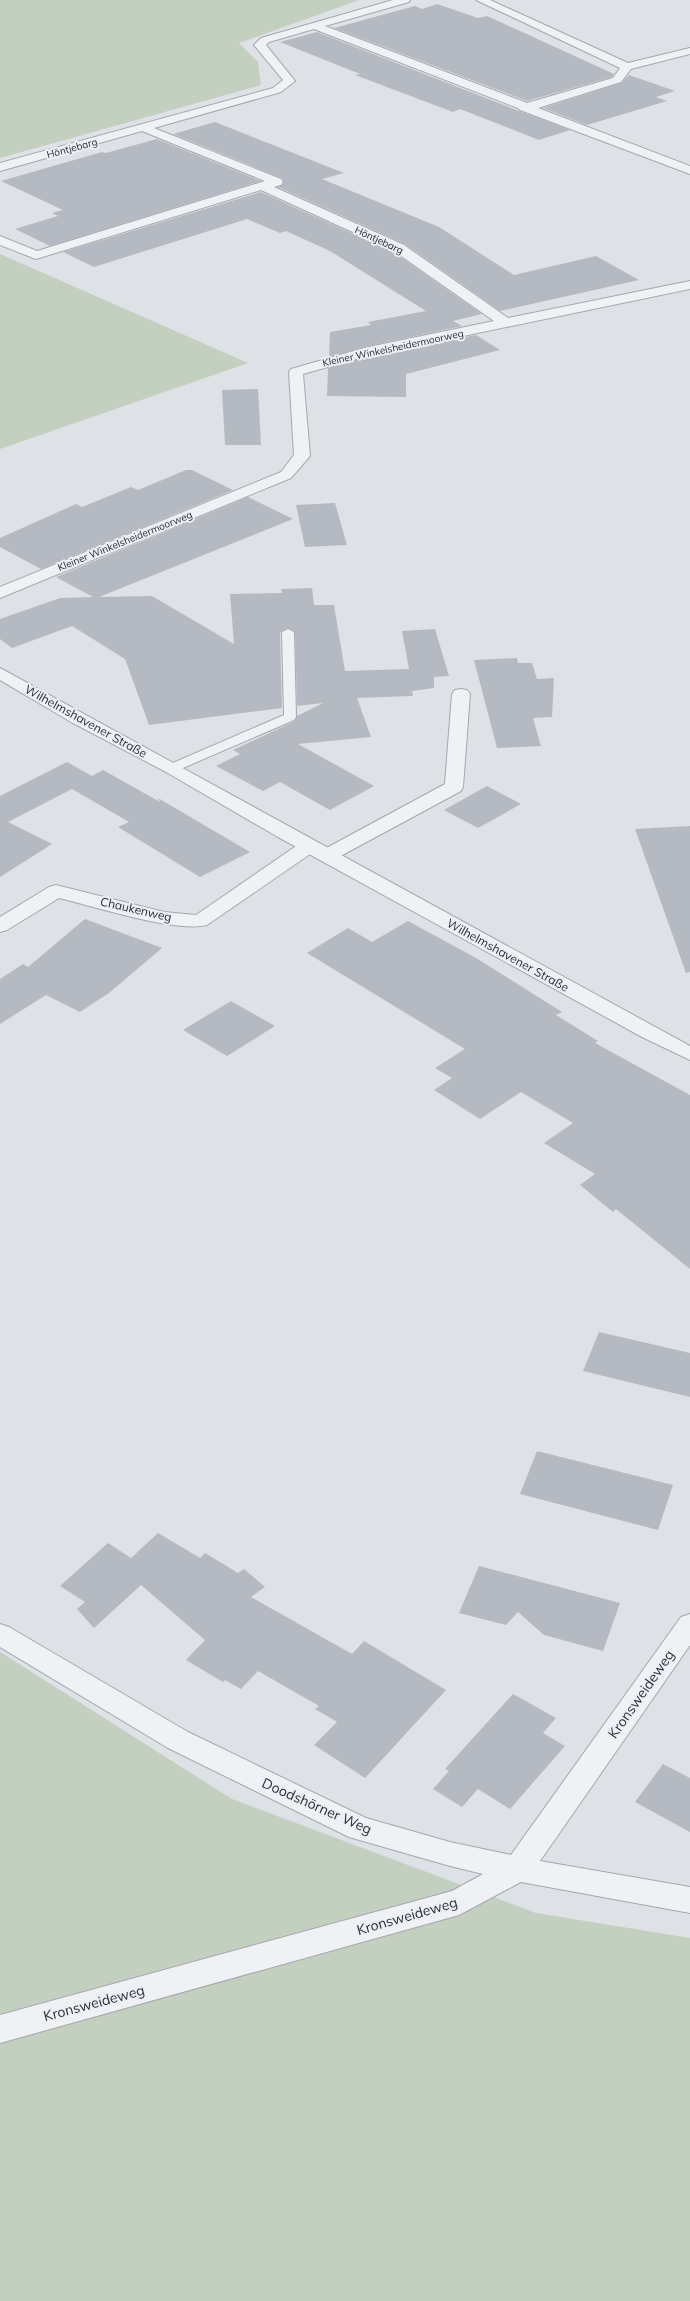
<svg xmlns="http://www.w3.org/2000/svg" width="690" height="2301" font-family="Mulish,sans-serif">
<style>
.green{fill:#c3cfbf}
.building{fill:#b5bac2}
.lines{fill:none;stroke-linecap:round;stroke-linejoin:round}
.service-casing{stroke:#a4a8af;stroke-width:2}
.minor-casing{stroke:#a4a8af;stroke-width:2}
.tertiary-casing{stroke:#a4a8af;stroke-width:2}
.service{fill:#f0f1f5;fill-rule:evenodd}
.minor{fill:#f0f1f5;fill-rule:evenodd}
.tertiary{fill:#f0f1f5;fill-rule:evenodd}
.labels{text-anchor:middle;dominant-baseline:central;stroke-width:4;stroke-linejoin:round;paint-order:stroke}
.far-street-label{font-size:10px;fill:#282f3b;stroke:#edeff4}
.street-label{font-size:12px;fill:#282f3b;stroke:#edeff4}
.near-street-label{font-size:14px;fill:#282f3b;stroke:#edeff4}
</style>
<rect width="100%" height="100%" fill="#dee1e6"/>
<path class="green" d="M 0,0 L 359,0 L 239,43 L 258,62 L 261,85 L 0,158 Z
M 0,254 L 248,363 L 0,449 Z
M 0,1652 L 232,1799 L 536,1913 L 690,1938 L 690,2301 L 0,2301 Z"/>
<path class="building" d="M 437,4 L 478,18 L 487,16 L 614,74 L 612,77 L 527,101 L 334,28 L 415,6 L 422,9 Z
M 317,32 L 519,111 L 570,130 L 539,140 L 460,109 L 453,112 L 355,75 L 360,74 L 280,42 Z
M 629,75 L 675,91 L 656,97 L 667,101 L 587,125 L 543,108 L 621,83 Z
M 215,122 L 344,173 L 322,179 L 439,227 L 514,275 L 596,256 L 639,280 L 500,311 L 405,244 L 278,187 L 284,183 L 282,178 L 173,134 Z
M 157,139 L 261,181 L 50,246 L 15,229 L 58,216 L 52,213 L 63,210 L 1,181 L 102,152 L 106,153 Z
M 261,192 L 393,252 L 482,314 L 453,321 L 462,326 L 364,347 L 329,357 L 330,332 L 371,325 L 368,322 L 426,311 L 330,251 L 286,231 L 280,233 L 247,219 L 94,267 L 63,252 Z
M 476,335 L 500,350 L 406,374 L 406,397 L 327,396 L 328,368 L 367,357 Z
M 258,389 L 261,445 L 225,445 L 222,390 Z
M 186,470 L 192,470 L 233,490 L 41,569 L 0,547 L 0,538 L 76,504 L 82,507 L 131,487 L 138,490 Z
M 248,497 L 293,519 L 99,597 L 152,596 L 234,644 L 230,594 L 282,593 L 281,589 L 312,588 L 314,605 L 334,605 L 345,671 L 409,669 L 402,631 L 435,629 L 449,676 L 434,677 L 434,688 L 412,691 L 413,696 L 357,698 L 371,737 L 298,744 L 374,786 L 330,810 L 280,782 L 263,791 L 216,766 L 240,754 L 233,750 L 295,721 L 297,716 L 323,703 L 297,706 L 295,631 L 287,628 L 280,632 L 282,708 L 149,725 L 125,659 L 72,626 L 12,648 L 0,639 L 0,619 L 60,598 L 93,597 L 56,577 Z
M 335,503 L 347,545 L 305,547 L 296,505 Z
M 517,658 L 518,663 L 532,663 L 537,679 L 554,678 L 552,717 L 533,718 L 541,746 L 497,748 L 474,660 Z
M 67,762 L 92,776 L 103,770 L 160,802 L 158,798 L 250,852 L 200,877 L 118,827 L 129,822 L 72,789 L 8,822 L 52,844 L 0,877 L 0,796 Z
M 487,786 L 521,804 L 478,828 L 444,810 Z
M 690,826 L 690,972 L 686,973 L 635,829 Z
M 85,919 L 162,948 L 109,993 L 80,1012 L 46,995 L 0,1024 L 0,979 L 23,964 L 28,967 Z
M 408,921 L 476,958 L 562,1012 L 556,1015 L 598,1041 L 595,1043 L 690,1095 L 690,1269 L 616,1209 L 613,1212 L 580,1185 L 595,1174 L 544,1143 L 573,1123 L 521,1092 L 480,1119 L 434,1090 L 452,1078 L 435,1068 L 465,1049 L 307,953 L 348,928 L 372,942 Z
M 231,1001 L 275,1026 L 227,1056 L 183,1030 Z
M 599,1332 L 690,1353 L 690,1397 L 583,1371 Z
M 537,1451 L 673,1485 L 658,1530 L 520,1494 Z
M 158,1533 L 200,1558 L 205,1553 L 238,1573 L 244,1569 L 265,1587 L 251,1597 L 352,1654 L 364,1641 L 446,1690 L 365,1778 L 314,1745 L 337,1722 L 315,1709 L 319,1706 L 258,1671 L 241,1689 L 225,1680 L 223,1682 L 186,1660 L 205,1640 L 141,1585 L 94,1628 L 77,1609 L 85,1602 L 60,1586 L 108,1543 L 131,1558 Z
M 479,1566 L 620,1603 L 603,1651 L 544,1635 L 518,1612 L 506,1625 L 459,1613 Z
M 513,1694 L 556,1718 L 543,1733 L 565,1746 L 510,1809 L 478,1789 L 462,1807 L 433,1789 L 449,1771 L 445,1769 Z
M 663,1764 L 690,1778 L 690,1832 L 635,1802 Z"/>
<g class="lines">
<g class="service-casing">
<path id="service" d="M 288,629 L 294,632 L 296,717 L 294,720 L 176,771 L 168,771 L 166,768 L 168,765 L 284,715 L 282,632 Z"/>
</g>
<g class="minor-casing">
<path id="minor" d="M 393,0 L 410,0 L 409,2 L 325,26 L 527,103 L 613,78 L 620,68 L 476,0 L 490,0 L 628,63 L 690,48 L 690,54 L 631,69 L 621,82 L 538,108 L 690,166 L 690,174 L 520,110 L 518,108 L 314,29 L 269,42 L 266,45 L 295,81 L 281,92 L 154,128 L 281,179 L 283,182 L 281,185 L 274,187 L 404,245 L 508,318 L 690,281 L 690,289 L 367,356 L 303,374 L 310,456 L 291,478 L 0,598 L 0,587 L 281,472 L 294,455 L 289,372 L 291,369 L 364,348 L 494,321 L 394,251 L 261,190 L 36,259 L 0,245 L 0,236 L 37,251 L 265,181 L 142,131 L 0,171 L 0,163 L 273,88 L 283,80 L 254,45 L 261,38 Z
M 461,689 L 467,690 L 470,694 L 463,787 L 461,791 L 335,859 L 328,861 L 321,859 L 318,855 L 321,851 L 445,784 L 452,694 L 455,690 Z
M 309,840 L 316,842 L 318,846 L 316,850 L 207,925 C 175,933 94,906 59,898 L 7,930 L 0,932 L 0,917 L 49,887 L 56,885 L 164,912 L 196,915 L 302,842 Z
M 690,1614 L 690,1645 L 540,1861 L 690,1887 L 690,1913 L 521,1882 L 459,1915 L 0,2043 L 0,2015 L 452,1891 L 483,1874 L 450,1866 L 349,1837 L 168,1748 L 0,1647 L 0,1624 L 9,1627 L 188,1732 L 366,1818 L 450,1842 L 511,1855 L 681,1617 Z"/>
</g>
<g class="tertiary-casing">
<path id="tertiary" d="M 0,668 L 690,1046 L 690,1060 L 642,1037 L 278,837 L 166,772 L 71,722 L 0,680 Z"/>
</g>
<use href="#service" class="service"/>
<use href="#minor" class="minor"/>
<use href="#tertiary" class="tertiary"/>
</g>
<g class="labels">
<g class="far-street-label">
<text transform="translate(72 148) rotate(-15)">Höntjebarg</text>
<text transform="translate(379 240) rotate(25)">Höntjebarg</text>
<text transform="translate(393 348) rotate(-12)">Kleiner Winkelsheidermoorweg</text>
<text transform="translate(125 541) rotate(-22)">Kleiner Winkelsheidermoorweg</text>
</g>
<g class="street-label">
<text transform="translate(86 721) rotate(29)">Wilhelmshavener Straße</text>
<text transform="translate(136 909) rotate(13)">Chaukenweg</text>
<text transform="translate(508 955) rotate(29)">Wilhelmshavener Straße</text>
</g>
<g class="near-street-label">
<text transform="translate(641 1694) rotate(-55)">Kronsweideweg</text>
<text transform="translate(317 1806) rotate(24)">Doodshörner Weg</text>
<text transform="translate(407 1916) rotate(-16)">Kronsweideweg</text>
<text transform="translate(94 2003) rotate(-15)">Kronsweideweg</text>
</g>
</g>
</svg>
